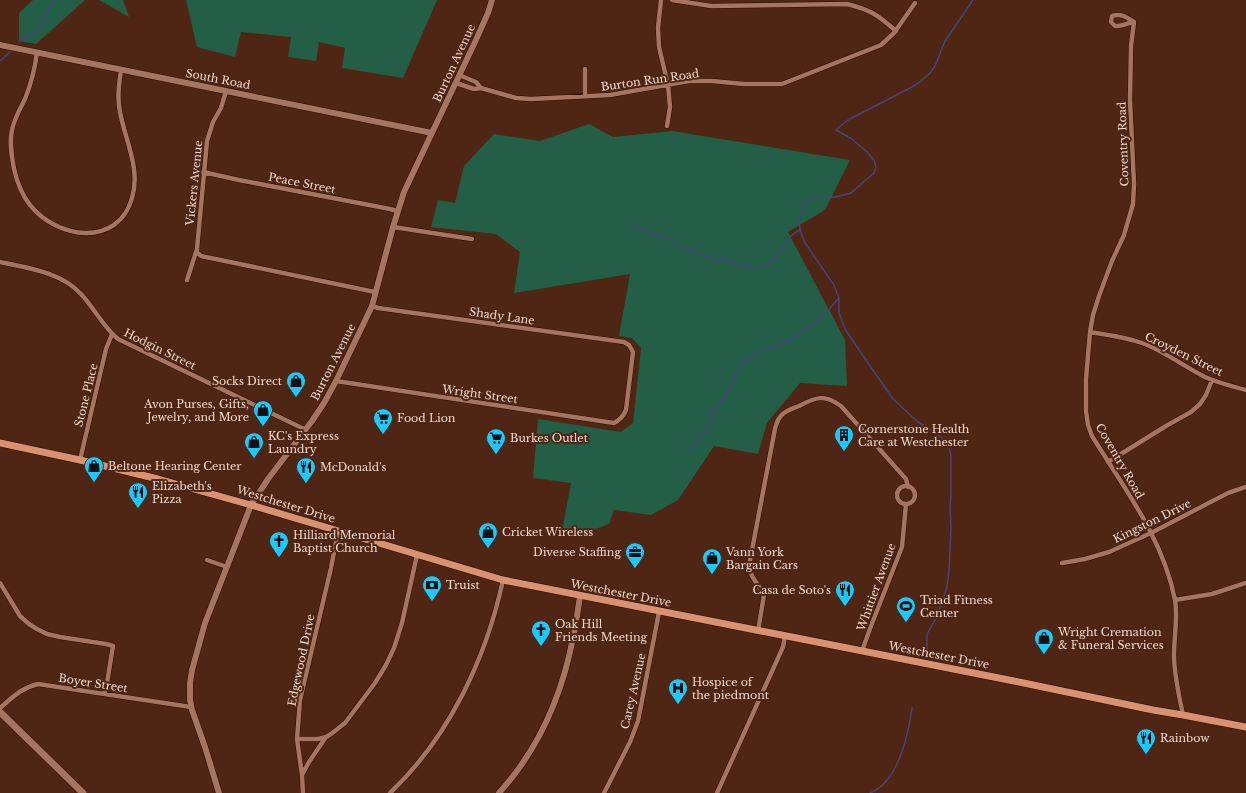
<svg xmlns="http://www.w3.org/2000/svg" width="1246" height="793" font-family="'Libre Baskerville',serif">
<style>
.green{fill:#235e47}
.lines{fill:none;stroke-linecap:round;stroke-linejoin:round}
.stream{stroke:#47437c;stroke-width:1.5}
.minor-casing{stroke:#320c00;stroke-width:5.5}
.tertiary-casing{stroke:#320c00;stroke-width:7}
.secondary-casing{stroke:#320c00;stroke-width:8}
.primary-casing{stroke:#320c00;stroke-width:8}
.minor{stroke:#a47560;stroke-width:4.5}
.tertiary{stroke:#a47560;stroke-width:6}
.secondary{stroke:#a47560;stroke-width:7}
.primary{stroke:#d89171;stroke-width:7}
.labels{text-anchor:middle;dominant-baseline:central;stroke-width:4;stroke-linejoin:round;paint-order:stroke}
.street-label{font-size:11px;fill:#f2d7cc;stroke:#4e2613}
.poi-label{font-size:11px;fill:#f2d7cc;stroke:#4e2613;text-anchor:start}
</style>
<rect width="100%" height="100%" fill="#4e2613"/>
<path class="green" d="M 33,0 L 85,0 L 36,44 L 19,41 L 19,13 Z
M 99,0 L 123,0 L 129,17 Z
M 186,0 L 437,0 L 403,78 L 342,68 L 345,48 L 319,42 L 316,61 L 288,57 L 291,37 L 241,32 L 235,57 L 197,47 Z
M 589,124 L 613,137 L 672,131 L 850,160 L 825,210 L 788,232 L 845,340 L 847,386 L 800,383 L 767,423 L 758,454 L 714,446 L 678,500 L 651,515 L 614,510 L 609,524 L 588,532 L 562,531 L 571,483 L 533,478 L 538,419 L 621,432 L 633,423 L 641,348 L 632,338 L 619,336 L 630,274 L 514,293 L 520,252 L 496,234 L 431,227 L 438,200 L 455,203 L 464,166 L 494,134 L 540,141 Z"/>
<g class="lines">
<path class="stream" d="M 19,41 L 37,31 L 41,27 L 53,0
M 0,61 L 10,52
M 632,225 L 654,235 L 673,240 L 685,248 L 706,257 L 751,266 L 764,265 L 774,260 L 790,237 L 796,232 L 800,230
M 689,453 L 704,432 L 710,421 L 711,414 L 720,402 L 728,393 L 730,383 L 740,366 L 762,350 L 792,339 L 809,327 L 825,314 L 839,298
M 927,650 L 927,634 L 935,620 L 941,606 L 947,587 L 949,571 L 951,527 L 950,507 L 951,495 L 951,456 L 949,447 L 942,438 L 931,430 L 918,422 L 893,399 L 859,350 L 845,329 L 839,313 L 839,298 L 834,285 L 805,243 L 801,233 L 799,223 L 800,209 L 805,203 L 811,200 L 819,197 L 836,197 L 851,193 L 874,173 L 876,167 L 874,160 L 867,152 L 852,139 L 836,130 L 840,126 L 848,120 L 910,88 L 920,82 L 930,73 L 935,66 L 945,41 L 973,0
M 870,793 C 898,782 908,735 912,708"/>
<g class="minor-casing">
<path id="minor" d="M 661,0 L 658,28 L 659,47 L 668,85 L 670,107 L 667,126
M 672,0 L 711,6 L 847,4 C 871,10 878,15 896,31
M 1134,22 C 1126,23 1123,27 1115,26 L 1111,22 L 1112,16 C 1122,13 1126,17 1134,22 L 1131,46 L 1130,100 L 1134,184 L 1133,204 L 1124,235 L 1112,261 L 1099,296 L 1093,315 L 1090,332 L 1086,379 L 1086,411 L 1088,425 L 1092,436 C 1124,488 1163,538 1175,600 C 1178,618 1174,637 1174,655 C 1174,675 1179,695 1183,715
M 37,52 C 35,69 31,84 25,99 C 20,109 14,119 12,130 C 9,143 12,157 14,169 C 17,182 22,195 30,205 C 57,239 118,248 132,198 C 141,169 125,140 120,112 C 117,98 119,84 121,70
M 459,75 L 476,82 L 481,88
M 456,83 L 474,89 L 481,88 L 516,98 L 531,99 L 610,95 L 689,81 L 712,81 L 744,84 L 782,84 L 881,45 L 894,33 L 915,3
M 585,96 L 585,69
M 203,172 L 239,180 L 390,209 L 397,211
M 393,227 L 472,239
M 197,249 L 197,252 L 201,256 L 375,292
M 0,262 C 28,268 61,272 81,294 C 95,309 103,327 118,339 L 304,429
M 187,280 L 197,249 L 207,141 L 213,122 L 221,108 L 226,91
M 1090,332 C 1108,335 1125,337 1142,343 C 1164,351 1183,366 1205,377 C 1218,383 1232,386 1246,390
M 336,381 L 614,423 C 620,420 623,417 626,410 L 633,352 L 629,345 L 624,342 L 378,308 L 372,306
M 80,460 L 106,349 L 112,334
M 1108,462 L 1166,426 L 1191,412 L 1200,404 L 1206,395 L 1212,380
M897 495a9 9 0 1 1 18 0a9 9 0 1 1-18 0Z
M 207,560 L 227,567
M 1062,563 L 1085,559 L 1109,552 L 1151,533 L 1228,493 L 1246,487
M 0,583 L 20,616 L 29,624 L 37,629 L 47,634 L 60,637 L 106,644 L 113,646 L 106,689 L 104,694
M 1175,600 L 1212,594 L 1246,583
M 758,631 L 764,595 L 752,576 L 749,566 L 774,434 C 775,428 776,422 780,417 C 784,411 792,409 799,406 C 816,397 824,394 841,406 L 906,479 L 908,487
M 862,651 L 871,626 L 902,547 L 906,504
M 0,708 C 13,697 21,688 38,684 L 191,707
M 297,739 L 318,739 L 326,737 L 331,734 L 345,723 L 375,683 L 386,665 L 394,648 L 402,623 L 417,555
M 302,775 L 309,762 L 326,737
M 303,793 L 302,775 L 297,739 L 300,700 L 331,568 L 338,531
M 390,793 C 449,737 486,659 503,580
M 604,793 L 630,742 L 638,721 L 659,612
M 717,793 L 783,647 L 785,636"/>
</g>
<g class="tertiary-casing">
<path id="tertiary" d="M 0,45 L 432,133
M 219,793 L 205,747 L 192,710 L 190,700 L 190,683 L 192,670 L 205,623 L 251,505 L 268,479 L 312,421 L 324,403 L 336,381 L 372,306 L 393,227 L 404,192 L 475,42 L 488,13 L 492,0
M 499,793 C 538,750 562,695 573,638 C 576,624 578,610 580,596"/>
</g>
<g class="secondary-casing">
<path id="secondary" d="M 0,712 L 83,793"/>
</g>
<g class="primary-casing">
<path id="primary" d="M 0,443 L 80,460 L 158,479 L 251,505 L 503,580 L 1014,681 L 1153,710 L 1183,715 L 1246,727"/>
</g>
<use href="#minor" class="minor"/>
<use href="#tertiary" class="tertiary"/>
<use href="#secondary" class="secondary"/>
<use href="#primary" class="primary"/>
</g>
<defs>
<g id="shop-pin" transform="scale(1)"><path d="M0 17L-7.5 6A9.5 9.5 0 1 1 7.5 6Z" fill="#1bcafc" stroke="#4e2613"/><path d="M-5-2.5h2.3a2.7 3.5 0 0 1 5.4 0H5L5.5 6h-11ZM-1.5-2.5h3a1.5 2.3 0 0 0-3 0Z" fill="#111"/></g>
<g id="supermarket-pin" transform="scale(1)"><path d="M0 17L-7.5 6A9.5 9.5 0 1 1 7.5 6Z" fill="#1bcafc" stroke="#4e2613"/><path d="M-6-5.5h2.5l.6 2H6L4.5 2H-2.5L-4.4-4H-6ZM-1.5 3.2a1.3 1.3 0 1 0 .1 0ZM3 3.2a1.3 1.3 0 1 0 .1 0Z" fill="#111"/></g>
<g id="building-pin" transform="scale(1)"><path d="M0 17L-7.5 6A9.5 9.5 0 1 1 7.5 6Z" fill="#1bcafc" stroke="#4e2613"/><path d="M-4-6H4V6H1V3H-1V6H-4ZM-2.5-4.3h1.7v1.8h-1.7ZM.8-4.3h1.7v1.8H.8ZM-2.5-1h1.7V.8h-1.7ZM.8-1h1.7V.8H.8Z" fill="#111"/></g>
<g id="restaurant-pin" transform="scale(1)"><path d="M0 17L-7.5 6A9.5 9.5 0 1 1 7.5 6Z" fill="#1bcafc" stroke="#4e2613"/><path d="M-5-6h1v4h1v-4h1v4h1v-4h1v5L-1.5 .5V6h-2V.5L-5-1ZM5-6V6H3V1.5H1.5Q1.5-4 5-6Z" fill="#111"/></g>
<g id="church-pin" transform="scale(1)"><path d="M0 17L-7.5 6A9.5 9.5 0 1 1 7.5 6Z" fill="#1bcafc" stroke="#4e2613"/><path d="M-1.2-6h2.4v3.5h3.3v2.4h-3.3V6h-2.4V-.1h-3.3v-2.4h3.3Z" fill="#111"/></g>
<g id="office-pin" transform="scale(1)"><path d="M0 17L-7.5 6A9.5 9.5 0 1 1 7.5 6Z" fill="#1bcafc" stroke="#4e2613"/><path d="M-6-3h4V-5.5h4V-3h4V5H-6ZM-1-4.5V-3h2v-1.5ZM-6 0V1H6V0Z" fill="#111"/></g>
<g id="bank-pin" transform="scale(1)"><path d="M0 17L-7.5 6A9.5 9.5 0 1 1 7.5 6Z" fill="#1bcafc" stroke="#4e2613"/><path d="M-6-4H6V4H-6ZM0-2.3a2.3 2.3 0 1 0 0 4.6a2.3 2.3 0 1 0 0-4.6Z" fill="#111"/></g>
<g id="stadium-pin" transform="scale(1)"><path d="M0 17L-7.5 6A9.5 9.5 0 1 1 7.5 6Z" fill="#1bcafc" stroke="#4e2613"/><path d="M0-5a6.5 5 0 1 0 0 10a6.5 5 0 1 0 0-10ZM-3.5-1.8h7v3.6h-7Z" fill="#111"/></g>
<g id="hospital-pin" transform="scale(1)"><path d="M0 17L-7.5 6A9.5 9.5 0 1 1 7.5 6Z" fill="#1bcafc" stroke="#4e2613"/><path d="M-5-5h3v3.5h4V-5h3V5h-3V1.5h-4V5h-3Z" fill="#111"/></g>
</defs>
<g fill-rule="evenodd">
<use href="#shop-pin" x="296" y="381"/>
<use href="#shop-pin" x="263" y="410"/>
<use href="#supermarket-pin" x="383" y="418"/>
<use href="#building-pin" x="844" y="435"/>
<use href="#supermarket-pin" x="496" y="438"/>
<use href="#shop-pin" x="254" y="442"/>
<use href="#shop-pin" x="94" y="466"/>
<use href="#restaurant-pin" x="306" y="467"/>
<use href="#restaurant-pin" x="138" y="492"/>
<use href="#shop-pin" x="488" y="532"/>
<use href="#church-pin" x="279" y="541"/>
<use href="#office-pin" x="635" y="552"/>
<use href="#shop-pin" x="712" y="558"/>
<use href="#bank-pin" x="432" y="585"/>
<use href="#restaurant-pin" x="845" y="590"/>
<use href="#stadium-pin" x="906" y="606"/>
<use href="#church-pin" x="541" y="630"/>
<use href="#shop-pin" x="1044" y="638"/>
<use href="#hospital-pin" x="678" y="688"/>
<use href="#restaurant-pin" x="1146" y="738"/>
</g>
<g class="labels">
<g class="street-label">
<text transform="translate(454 63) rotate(-65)">Burton Avenue</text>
<text transform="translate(218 79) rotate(11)">South Road</text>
<text transform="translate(650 80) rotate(-8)">Burton Run Road</text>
<text transform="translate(1123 144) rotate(-92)">Coventry Road</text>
<text transform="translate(194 183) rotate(-84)">Vickers Avenue</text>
<text transform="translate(302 183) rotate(11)">Peace Street</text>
<text transform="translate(502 316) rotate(8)">Shady Lane</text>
<text transform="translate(160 349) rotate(26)">Hodgin Street</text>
<text transform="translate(1184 354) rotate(26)">Croyden Street</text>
<text transform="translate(333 362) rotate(-63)">Burton Avenue</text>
<text transform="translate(480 394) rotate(8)">Wright Street</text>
<text transform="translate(86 395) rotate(-76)">Stone Place</text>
<text transform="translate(1120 461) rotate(60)">Coventry Road</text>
<text transform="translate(286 504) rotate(17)">Westchester Drive</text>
<text transform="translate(1152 521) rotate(-26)">Kingston Drive</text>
<text transform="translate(876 587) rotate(-70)">Whittier Avenue</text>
<text transform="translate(621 593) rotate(11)">Westchester Drive</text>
<text transform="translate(939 655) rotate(11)">Westchester Drive</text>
<text transform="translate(301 660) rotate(-78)">Edgewood Drive</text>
<text transform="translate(93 683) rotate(9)">Boyer Street</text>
<text transform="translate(633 691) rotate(-77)">Carey Avenue</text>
</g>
<g class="poi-label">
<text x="282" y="381" text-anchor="end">Socks Direct</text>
<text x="249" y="404" text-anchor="end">Avon Purses, Gifts,<tspan x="249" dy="13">Jewelry, and More</tspan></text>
<text x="397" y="418">Food Lion</text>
<text x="858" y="429">Cornerstone Health<tspan x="858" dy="13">Care at Westchester</tspan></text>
<text x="268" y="436">KC's Express<tspan x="268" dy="13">Laundry</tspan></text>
<text x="510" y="438">Burkes Outlet</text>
<text x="108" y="466">Beltone Hearing Center</text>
<text x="320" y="467">McDonald's</text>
<text x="152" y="486">Elizabeth's<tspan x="152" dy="13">Pizza</tspan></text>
<text x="502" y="532">Cricket Wireless</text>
<text x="293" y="535">Hilliard Memorial<tspan x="293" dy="13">Baptist Church</tspan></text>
<text x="621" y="552" text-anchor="end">Diverse Staffing</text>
<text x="726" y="552">Vann York<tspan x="726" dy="13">Bargain Cars</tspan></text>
<text x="446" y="585">Truist</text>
<text x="831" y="590" text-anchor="end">Casa de Soto's</text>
<text x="920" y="600">Triad Fitness<tspan x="920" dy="13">Center</tspan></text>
<text x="555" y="624">Oak Hill<tspan x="555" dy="13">Friends Meeting</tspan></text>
<text x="1058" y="632">Wright Cremation<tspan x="1058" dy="13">&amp; Funeral Services</tspan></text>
<text x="692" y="682">Hospice of<tspan x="692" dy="13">the piedmont</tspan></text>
<text x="1160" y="738">Rainbow</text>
</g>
</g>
</svg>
